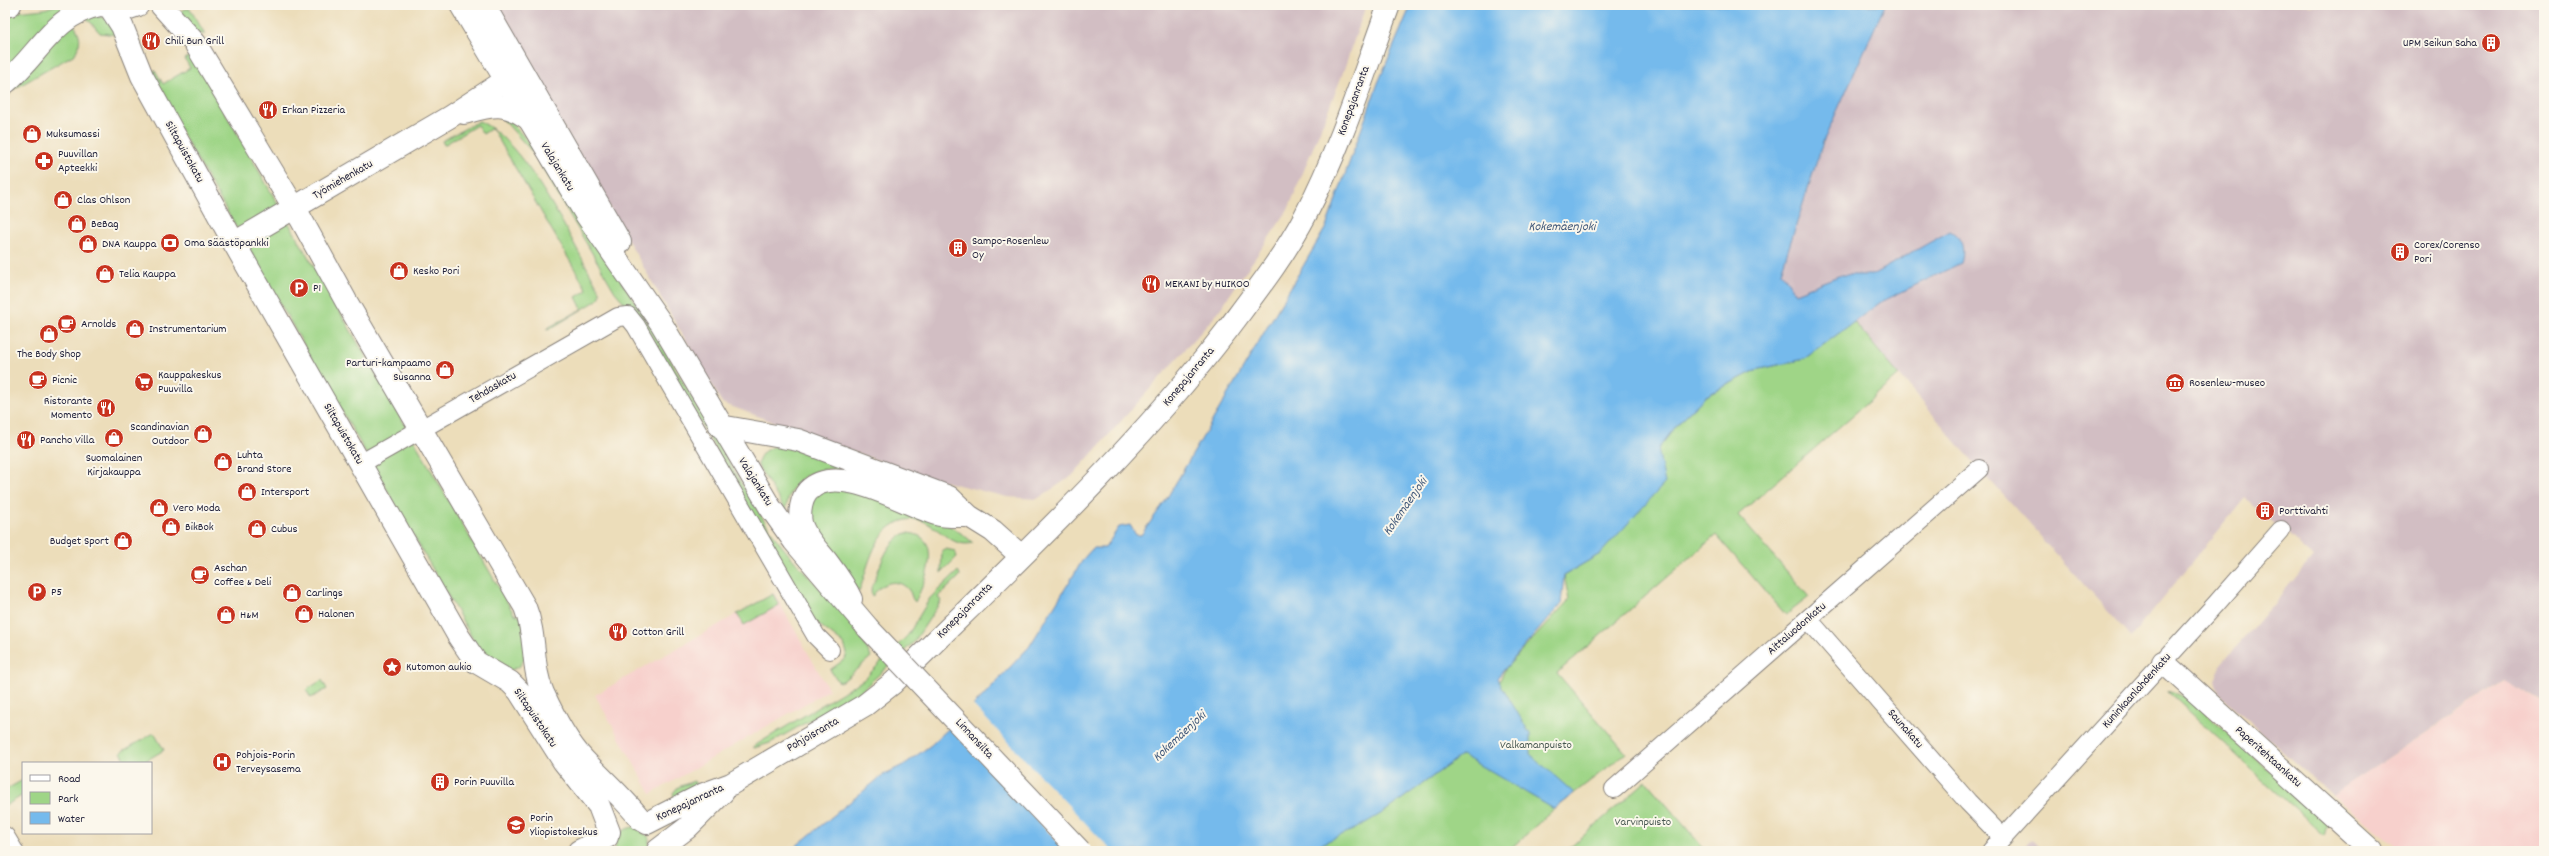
<svg xmlns="http://www.w3.org/2000/svg" width="2549" height="856" font-family="Dekko,sans-serif">
<style>
.built{fill:#f7d0cc}
.industrial{fill:#d2bec3}
.green{fill:#9fd587;stroke:#607c61}
.water{fill:#75baec;stroke:#4c6e94}
.pier{fill:#ecddba}
.lines{fill:none;stroke-linecap:round;stroke-linejoin:round}
.minor-casing{stroke:#87807a;stroke-width:20}
.tertiary-casing{stroke:#87807a;stroke-width:24}
.secondary-casing{stroke:#87807a;stroke-width:24}
.primary-casing{stroke:#87807a;stroke-width:24}
.minor{stroke:#fff;stroke-width:18}
.tertiary{stroke:#fff;stroke-width:22}
.secondary{stroke:#fff;stroke-width:22}
.primary{stroke:#fff;stroke-width:22}
.primary-bridge-casing{stroke:#87807a;stroke-width:24;stroke-linecap:butt}
.primary-bridge{stroke:#fff;stroke-width:22}
.labels{text-anchor:middle;dominant-baseline:central;stroke-width:4;stroke-linejoin:round;paint-order:stroke}
.poi-label{font-size:12px;fill:#22223b;stroke:#fbf7ec;text-anchor:start}
.street-label{font-size:12px;fill:#22223b;stroke:#fbf7ec}
.park-label{font-size:12px;fill:#485852;stroke:#fbf7ec}
.water-label{font-size:13px;font-style:italic;fill:#3f5779;stroke:#fbf7ec}
</style>
<rect width="100%" height="100%" fill="#fbf7ec"/>
<filter id="ink" filterUnits="userSpaceOnUse"><feTurbulence type="fractalNoise" baseFrequency=".025" numOctaves="2"/><feDisplacementMap in="SourceGraphic" scale="8" xChannelSelector="R" yChannelSelector="G"/><feConvolveMatrix kernelMatrix="1 2 1 2 8 2 1 2 1" color-interpolation-filters="sRGB"/></filter>
<filter id="wash" filterUnits="userSpaceOnUse"><feTurbulence type="fractalNoise" baseFrequency=".012" numOctaves="4" result="noise"/><feDisplacementMap in="SourceGraphic" scale="16" xChannelSelector="R" yChannelSelector="G"/><feGaussianBlur stdDeviation="0.9" result="paint"/><feColorMatrix in="noise" values="0 0 0 0 0 0 0 0 0 0 0 0 0 0 0 0 0 1.4 0 .05"/><feComposite in="paint" operator="in"/></filter>
<g filter="url(#wash)">
<rect width="100%" height="100%" fill="#ecddba"/>
<path class="built" d="M 774,593 L 829,690 L 651,794 L 595,695 Z
M 2505,681 L 2544,705 L 2544,851 L 2402,851 L 2332,795 Z"/>
<path class="industrial" d="M 492,5 L 1366,5 L 1341,78 L 1288,210 L 1216,315 L 1072,476 L 1037,499 L 1007,497 L 914,474 L 722,403 Z
M 1885,5 L 2544,5 L 2544,704 L 2504,681 L 2332,795 L 2219,694 L 2215,681 L 2220,666 L 2313,557 L 2245,498 L 2131,637 L 1969,457 L 1854,322 L 1804,359 L 1743,377 L 1781,272 L 1826,135 Z
M 2031,839 L 2043,851 L 2019,851 Z"/>
<path class="green" d="M 57,5 L 65,5 L 66,8 L 5,73 L 5,13 L 44,9 Z
M 184,9 L 190,9 L 205,34 L 199,34 L 177,14 Z
M 85,16 L 104,17 L 117,35 L 100,33 Z
M 72,22 C 81,35 82,40 75,54 L 7,93 Z
M 192,55 L 514,614 L 522,617 L 528,652 L 519,667 L 511,670 L 493,666 L 482,658 L 474,641 L 148,74 L 155,70 L 163,84 L 190,68 L 185,59 Z
M 500,116 L 505,116 L 529,142 C 570,204 613,266 652,329 C 693,396 728,466 771,531 C 800,575 850,609 871,657 L 843,681 L 839,682 L 830,670 L 845,659 L 847,653 L 844,644 L 813,620 L 647,329 L 615,292 L 534,154 Z
M 479,121 C 527,142 573,245 600,291 L 600,297 L 596,301 L 548,330 L 546,329 L 582,309 L 576,297 L 587,290 L 492,128 L 483,134 L 477,125 L 444,145 L 442,141 Z
M 1854,322 L 1899,375 L 1738,515 L 1809,597 L 1786,615 L 1716,535 L 1557,673 L 1626,753 L 1554,809 L 1508,851 L 1304,851 L 1384,812 L 1462,755 L 1506,668 L 1569,600 L 1564,575 L 1600,554 L 1658,449 L 1680,421 L 1706,396 L 1756,370 L 1804,359 Z
M 786,445 L 904,492 C 873,481 834,456 804,477 C 792,486 787,497 786,511 L 758,466 C 759,449 772,446 786,445 Z
M 839,486 C 879,500 942,513 973,543 C 954,548 942,531 927,523 C 921,519 913,519 906,520 C 874,527 869,565 859,592 L 813,540 L 809,505 L 816,494 Z
M 906,533 C 945,534 926,581 915,602 C 911,599 912,593 908,589 C 896,576 879,584 872,597 L 871,590 C 880,569 884,543 906,533 Z
M 946,549 L 955,551 L 957,557 L 941,573 L 942,550 Z
M 958,571 L 960,576 L 938,597 L 941,601 L 914,642 L 860,692 L 770,743 L 754,748 L 754,746 L 863,680 L 908,635 L 930,598 Z
M 773,594 L 779,605 L 744,625 L 737,614 Z
M 322,680 L 327,689 L 311,698 L 306,690 Z
M 2167,691 L 2189,698 L 2328,822 L 2324,836 Z
M 154,733 L 164,750 L 142,763 L 127,763 L 121,752 Z
M 23,780 L 23,795 L 5,806 L 5,790 Z
M 694,781 L 696,785 L 688,793 L 675,799 L 673,793 L 678,787 Z
M 1646,781 L 1706,851 L 1566,851 Z
M 635,827 L 649,837 L 649,851 L 616,851 C 613,837 622,828 635,827 Z"/>
<path class="water" d="M 1411,5 L 1885,5 L 1823,142 L 1781,272 L 1795,293 L 1841,275 L 1872,275 L 1950,231 C 1963,238 1965,250 1961,263 L 1881,302 L 1804,359 L 1756,370 L 1706,396 L 1680,421 L 1658,449 L 1665,483 L 1600,554 L 1564,575 L 1561,604 L 1497,678 L 1530,734 L 1530,754 L 1574,793 L 1554,809 L 1462,755 L 1384,812 L 1355,829 L 1305,851 L 790,851 L 883,775 L 905,764 L 931,745 L 980,699 L 1029,647 L 1084,558 L 1093,548 L 1105,548 L 1119,527 L 1130,525 L 1136,535 L 1141,535 L 1164,503 L 1326,227 L 1378,83 Z"/>
<path class="pier" d="M 972,704 L 1112,851 L 1066,851 L 948,726 Z"/>
</g>
<g filter="url(#ink)">
<g class="lines">
<g class="minor-casing">
<path id="minor" d="M 360,464 L 618,317 L 628,316 L 636,326 L 816,636 L 830,650
M 1808,619 L 1968,802 L 2003,838
M 1614,789 L 1979,469
M 5,836 L 14,851
M 1991,851 L 2216,604 L 2281,530"/>
</g>
<g class="tertiary-casing">
<path id="tertiary" d="M 5,6 L 10,5
M 5,83 C 39,55 54,14 100,5
M 464,113 C 493,105 504,101 529,119
M 234,243 L 451,116 L 506,80 L 514,80 L 524,86
M 720,426 L 798,440 L 949,497 L 969,516 L 993,531 L 1021,556
M 851,599 C 845,586 837,575 828,563 C 819,551 805,538 801,523 C 799,513 801,499 808,491 C 837,461 903,504 936,514 C 946,517 959,516 969,516
M 2163,662 L 2372,851
M 579,851 L 607,837"/>
</g>
<g class="secondary-casing">
<path id="secondary" d="M 102,5 L 123,10 L 138,5
M 161,5 L 195,43 L 301,219 L 346,301 L 525,607 C 537,637 531,667 543,693 C 553,715 567,742 584,760 C 603,780 624,798 641,820
M 111,9 L 122,26 L 142,76 L 234,243 L 459,637 L 476,662 L 510,682 L 519,691 L 564,762 L 599,806 L 609,832
M 647,823 L 704,794 L 731,784 L 865,705 L 893,683 C 1008,569 1129,458 1228,329 C 1255,293 1284,256 1305,216 C 1340,149 1363,76 1389,5
M 658,850 L 687,828 L 723,792"/>
</g>
<g class="primary-casing">
<path id="primary" d="M 461,5 L 587,216 L 661,323 L 770,507 L 794,541 L 868,628
M 484,5 L 620,242"/>
</g>
<use href="#minor" class="minor"/>
<use href="#tertiary" class="tertiary"/>
<use href="#secondary" class="secondary"/>
<use href="#primary" class="primary"/>
<g class="primary-bridge-casing">
<path id="primary-bridge" d="M 868,628 L 1080,851"/>
</g>
<use href="#primary-bridge" class="primary-bridge"/>
</g>
</g>
<defs>
<g id="restaurant-disc" transform="scale(1)"><circle r="9.5" fill="#c8321e" stroke="#fbf7ec"/><path d="M-5-6h1v4h1v-4h1v4h1v-4h1v5L-1.5 .5V6h-2V.5L-5-1ZM5-6V6H3V1.5H1.5Q1.5-4 5-6Z" fill="#fff"/></g>
<g id="building-disc" transform="scale(1)"><circle r="9.5" fill="#c8321e" stroke="#fbf7ec"/><path d="M-4-6H4V6H1V3H-1V6H-4ZM-2.5-4.3h1.7v1.8h-1.7ZM.8-4.3h1.7v1.8H.8ZM-2.5-1h1.7V.8h-1.7ZM.8-1h1.7V.8H.8Z" fill="#fff"/></g>
<g id="shop-disc" transform="scale(1)"><circle r="9.5" fill="#c8321e" stroke="#fbf7ec"/><path d="M-5-2.5h2.3a2.7 3.5 0 0 1 5.4 0H5L5.5 6h-11ZM-1.5-2.5h3a1.5 2.3 0 0 0-3 0Z" fill="#fff"/></g>
<g id="pharmacy-disc" transform="scale(1)"><circle r="9.5" fill="#c8321e" stroke="#fbf7ec"/><path d="M-2-6h4v4h4v4h-4v4h-4v-4h-4v-4h4Z" fill="#fff"/></g>
<g id="bank-disc" transform="scale(1)"><circle r="9.5" fill="#c8321e" stroke="#fbf7ec"/><path d="M-6-4H6V4H-6ZM0-2.3a2.3 2.3 0 1 0 0 4.6a2.3 2.3 0 1 0 0-4.6Z" fill="#fff"/></g>
<g id="parking-disc" transform="scale(1)"><circle r="9.5" fill="#c8321e" stroke="#fbf7ec"/><path d="M-3.5-5.5H1a3.5 3.5 0 0 1 0 7H-1V5.5H-3.5ZM-1-3.4V-.6H.8a1.4 1.4 0 0 0 0-2.8Z" fill="#fff"/></g>
<g id="cafe-disc" transform="scale(1)"><circle r="9.5" fill="#c8321e" stroke="#fbf7ec"/><path d="M-5.5-4.5H6V0H3Q3 3.5 0 3.5H-2.5Q-5.5 3.5-5.5 0ZM3-3.2v2h1.7v-2ZM-6 4.5H4V6H-6Z" fill="#fff"/></g>
<g id="supermarket-disc" transform="scale(1)"><circle r="9.5" fill="#c8321e" stroke="#fbf7ec"/><path d="M-6-5.5h2.5l.6 2H6L4.5 2H-2.5L-4.4-4H-6ZM-1.5 3.2a1.3 1.3 0 1 0 .1 0ZM3 3.2a1.3 1.3 0 1 0 .1 0Z" fill="#fff"/></g>
<g id="museum-disc" transform="scale(1)"><circle r="9.5" fill="#c8321e" stroke="#fbf7ec"/><path d="M0-6L6-3V-2H-6V-3ZM-5-1h2V3h-2ZM-1-1h2V3h-2ZM3-1h2V3H3ZM-6 4H6V6H-6Z" fill="#fff"/></g>
<g id="sight-disc" transform="scale(1)"><circle r="9.5" fill="#c8321e" stroke="#fbf7ec"/><path d="M0-6L1.8-2.2L6-1.7L2.9 1.2L3.7 5.4L0 3.3L-3.7 5.4L-2.9 1.2L-6-1.7L-1.8-2.2Z" fill="#fff"/></g>
<g id="hospital-disc" transform="scale(1)"><circle r="9.5" fill="#c8321e" stroke="#fbf7ec"/><path d="M-5-5h3v3.5h4V-5h3V5h-3V1.5h-4V5h-3Z" fill="#fff"/></g>
<g id="university-disc" transform="scale(1)"><circle r="9.5" fill="#c8321e" stroke="#fbf7ec"/><path d="M0-5L7-2L0 1L-7-2ZM-4 1L0 2.5L4 1V4Q0 6-4 4Z" fill="#fff"/></g>
</defs>
<g fill-rule="evenodd">
<use href="#restaurant-disc" x="151" y="41"/>
<use href="#building-disc" x="2491" y="43"/>
<use href="#restaurant-disc" x="268" y="110"/>
<use href="#shop-disc" x="32" y="134"/>
<use href="#pharmacy-disc" x="44" y="161"/>
<use href="#shop-disc" x="63" y="200"/>
<use href="#shop-disc" x="77" y="224"/>
<use href="#bank-disc" x="170" y="243"/>
<use href="#shop-disc" x="88" y="244"/>
<use href="#building-disc" x="958" y="248"/>
<use href="#building-disc" x="2400" y="252"/>
<use href="#shop-disc" x="399" y="271"/>
<use href="#shop-disc" x="105" y="274"/>
<use href="#restaurant-disc" x="1151" y="284"/>
<use href="#parking-disc" x="299" y="288"/>
<use href="#cafe-disc" x="67" y="324"/>
<use href="#shop-disc" x="135" y="329"/>
<use href="#shop-disc" x="49" y="334"/>
<use href="#shop-disc" x="445" y="370"/>
<use href="#cafe-disc" x="38" y="380"/>
<use href="#supermarket-disc" x="144" y="382"/>
<use href="#museum-disc" x="2175" y="383"/>
<use href="#restaurant-disc" x="106" y="408"/>
<use href="#shop-disc" x="203" y="434"/>
<use href="#shop-disc" x="114" y="438"/>
<use href="#restaurant-disc" x="26" y="440"/>
<use href="#shop-disc" x="223" y="462"/>
<use href="#shop-disc" x="247" y="492"/>
<use href="#shop-disc" x="159" y="508"/>
<use href="#building-disc" x="2265" y="511"/>
<use href="#shop-disc" x="171" y="527"/>
<use href="#shop-disc" x="257" y="529"/>
<use href="#shop-disc" x="123" y="541"/>
<use href="#cafe-disc" x="200" y="575"/>
<use href="#parking-disc" x="37" y="592"/>
<use href="#shop-disc" x="292" y="593"/>
<use href="#shop-disc" x="304" y="614"/>
<use href="#shop-disc" x="226" y="615"/>
<use href="#restaurant-disc" x="618" y="632"/>
<use href="#sight-disc" x="392" y="667"/>
<use href="#hospital-disc" x="222" y="762"/>
<use href="#building-disc" x="440" y="782"/>
<use href="#university-disc" x="516" y="825"/>
</g>
<g class="labels">
<g class="poi-label">
<text x="165" y="41">Chili Bun Grill</text>
<text x="2477" y="43" text-anchor="end">UPM Seikun Saha</text>
<text x="282" y="110">Erkan Pizzeria</text>
<text x="46" y="134">Muksumassi</text>
<text x="58" y="154">Puuvillan<tspan x="58" dy="14">Apteekki</tspan></text>
<text x="77" y="200">Clas Ohlson</text>
<text x="91" y="224">BeBag</text>
<text x="972" y="241">Sampo-Rosenlew<tspan x="972" dy="14">Oy</tspan></text>
<text x="184" y="243">Oma Säästöpankki</text>
<text x="102" y="244">DNA Kauppa</text>
<text x="2414" y="245">Corex/Corenso<tspan x="2414" dy="14">Pori</tspan></text>
<text x="413" y="271">Kesko Pori</text>
<text x="119" y="274">Telia Kauppa</text>
<text x="1165" y="284">MEKANI by HUIKOO</text>
<text x="313" y="288">P1</text>
<text x="81" y="324">Arnolds</text>
<text x="149" y="329">Instrumentarium</text>
<text x="49" y="354" text-anchor="middle">The Body Shop</text>
<text x="431" y="363" text-anchor="end">Parturi-kampaamo<tspan x="431" dy="14">Susanna</tspan></text>
<text x="158" y="375">Kauppakeskus<tspan x="158" dy="14">Puuvilla</tspan></text>
<text x="52" y="380">Picnic</text>
<text x="2189" y="383">Rosenlew-museo</text>
<text x="92" y="401" text-anchor="end">Ristorante<tspan x="92" dy="14">Momento</tspan></text>
<text x="189" y="427" text-anchor="end">Scandinavian<tspan x="189" dy="14">Outdoor</tspan></text>
<text x="40" y="440">Pancho Villa</text>
<text x="237" y="455">Luhta<tspan x="237" dy="14">Brand Store</tspan></text>
<text x="114" y="458" text-anchor="middle">Suomalainen<tspan x="114" dy="14">Kirjakauppa</tspan></text>
<text x="261" y="492">Intersport</text>
<text x="173" y="508">Vero Moda</text>
<text x="2279" y="511">Porttivahti</text>
<text x="185" y="527">BikBok</text>
<text x="271" y="529">Cubus</text>
<text x="109" y="541" text-anchor="end">Budget Sport</text>
<text x="214" y="568">Aschan<tspan x="214" dy="14">Coffee &amp; Deli</tspan></text>
<text x="51" y="592">P5</text>
<text x="306" y="593">Carlings</text>
<text x="318" y="614">Halonen</text>
<text x="240" y="615">H&amp;M</text>
<text x="632" y="632">Cotton Grill</text>
<text x="406" y="667">Kutomon aukio</text>
<text x="236" y="755">Pohjois-Porin<tspan x="236" dy="14">Terveysasema</tspan></text>
<text x="454" y="782">Porin Puuvilla</text>
<text x="530" y="818">Porin<tspan x="530" dy="14">Yliopistokeskus</tspan></text>
</g>
<g class="street-label">
<text transform="translate(1354 101) rotate(-70)">Konepajanranta</text>
<text transform="translate(184 152) rotate(61)">Siltapuistokatu</text>
<text transform="translate(557 167) rotate(59)">Valajankatu</text>
<text transform="translate(343 180) rotate(-30)">Työmiehenkatu</text>
<text transform="translate(1189 377) rotate(-50)">Konepajanranta</text>
<text transform="translate(493 388) rotate(-30)">Tehdaskatu</text>
<text transform="translate(343 434) rotate(60)">Siltapuistokatu</text>
<text transform="translate(755 482) rotate(58)">Valajankatu</text>
<text transform="translate(965 611) rotate(-45)">Konepajanranta</text>
<text transform="translate(1797 629) rotate(-41)">Aittaluodonkatu</text>
<text transform="translate(2137 691) rotate(-48)">Kuninkaanlahdenkatu</text>
<text transform="translate(535 718) rotate(56)">Siltapuistokatu</text>
<text transform="translate(1905 729) rotate(49)">Saunakatu</text>
<text transform="translate(813 735) rotate(-30)">Pohjoisranta</text>
<text transform="translate(974 739) rotate(47)">Linnansilta</text>
<text transform="translate(2268 757) rotate(42)">Paperitehtaankatu</text>
<text transform="translate(690 803) rotate(-25)">Konepajanranta</text>
</g>
<g class="park-label">
<text x="1536" y="745">Valkamanpuisto</text>
<text x="1643" y="822">Varvinpuisto</text>
</g>
<g class="water-label">
<text x="1562" y="227">Kokemäenjoki</text>
<text transform="translate(1406 507) rotate(-55)">Kokemäenjoki</text>
<text transform="translate(1180 737) rotate(-43)">Kokemäenjoki</text>
</g>
</g>
<rect width="2549" height="856" fill="none" stroke="#fbf7ec" stroke-width="20"/>
<rect x="22" y="762" width="130" height="72" fill="#fbf7ec" stroke="#a4a2a5"/>
<rect x="30" y="775" width="20" height="6" fill="#ffffff" stroke="#a4a2a5"/>
<text x="58" y="782" font-size="12" fill="#22223b">Road</text>
<rect x="30" y="792" width="20" height="12" fill="#9fd587" stroke="#a4a2a5"/>
<text x="58" y="802" font-size="12" fill="#22223b">Park</text>
<rect x="30" y="812" width="20" height="12" fill="#75baec" stroke="#a4a2a5"/>
<text x="58" y="822" font-size="12" fill="#22223b">Water</text>
</svg>
